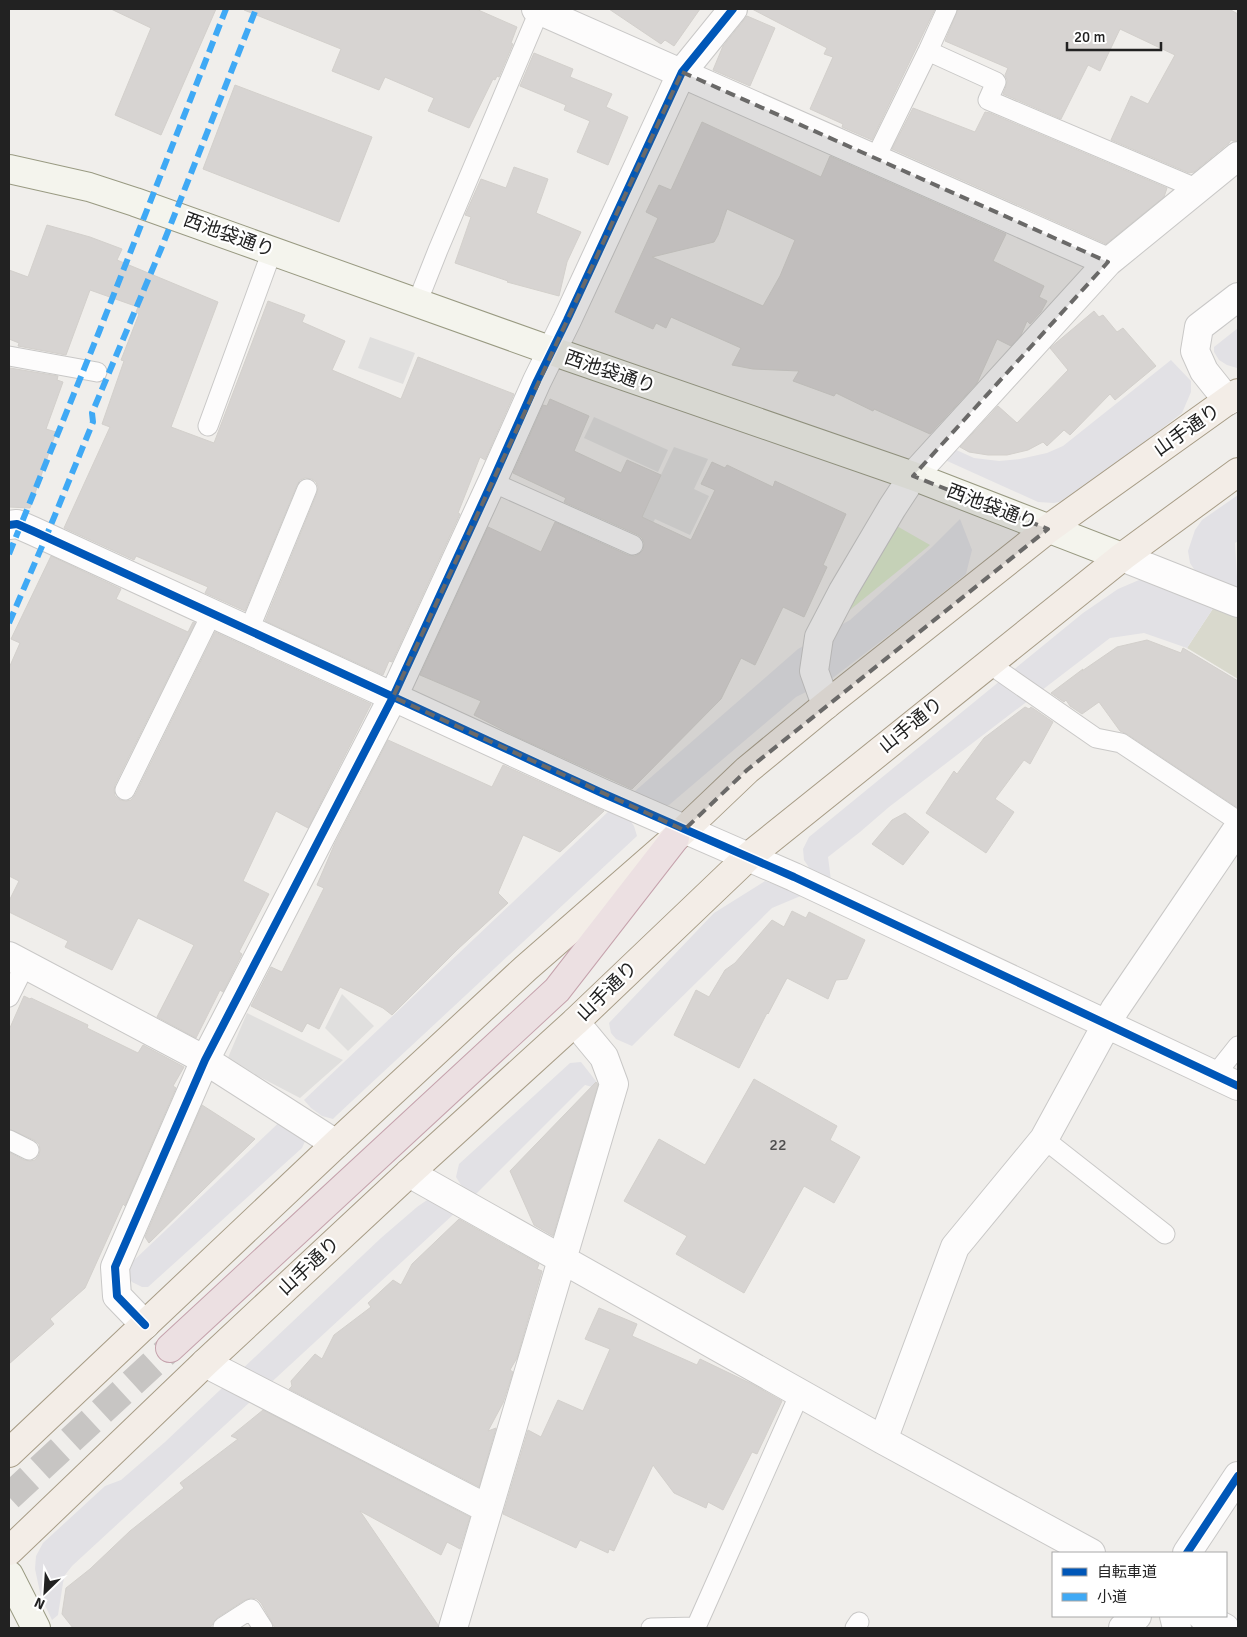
<svg xmlns="http://www.w3.org/2000/svg" width="1247" height="1637" font-family="Signika,'Noto Sans JP',sans-serif">
<style>
.construction{fill:#d9d9cd}
.grass{fill:#ddeccb}
.parking{fill:#e0dfde}
.plaza{fill:#e2e1e5}
.building{fill:#d7d4d2;stroke:#d3d0cc;fill-rule:evenodd}
.lines{fill:none;stroke-linecap:round;stroke-linejoin:round}
.highway-tunnel{stroke:#c7c5c3;stroke-width:28;stroke-dasharray:28 14;stroke-linecap:butt}
.lane-casing{stroke:#c9c8c7;stroke-width:21}
.street-casing{stroke:#c9c8c7;stroke-width:30}
.secondary-casing{stroke:#999a82;stroke-width:30}
.primary-casing{stroke:#a79c86;stroke-width:30}
.highway-casing{stroke:#c5a2ac;stroke-width:30}
.lane{stroke:#fdfcfc;stroke-width:19}
.street{stroke:#fdfcfc;stroke-width:28}
.secondary{stroke:#f4f4ed;stroke-width:28}
.primary{stroke:#f3ede7;stroke-width:28}
.highway{stroke:#ece0e2;stroke-width:28}
.quiet{stroke:#3fa9f5;stroke-width:6;stroke-dasharray:12 6;stroke-linecap:butt}
.cycleway-casing{stroke:#fff;stroke-width:11}
.cycleway{stroke:#0057b8;stroke-width:8}
.marked{fill:#6a6968;fill-opacity:0.2;stroke:#6a6968;stroke-width:4;stroke-dasharray:10 6;stroke-linejoin:round}
.labels{text-anchor:middle;dominant-baseline:central;stroke-width:4.5;stroke-linejoin:round;paint-order:stroke}
.number-label{font-size:16px;fill:#4f4e4e}
.street-label{font-size:19px;fill:#222;stroke:#fff}
</style>
<rect width="100%" height="100%" fill="#f0eeeb"/>
<path class="construction" d="M 1214,607 L 1238,617 L 1238,679 L 1187,648 Z"/>
<path class="grass" d="M 895,525 L 930,545 L 835,622 Z"/>
<path class="parking" d="M 370,337 L 415,353 L 403,384 L 358,368 Z
M 594,417 L 668,450 L 658,472 L 584,438 Z
M 674,447 L 708,459 L 694,489 L 709,496 L 690,535 L 655,519 L 646,537 L 634,532 Z
M 342,994 L 374,1026 L 348,1051 L 325,1028 Z
M 247,1013 L 343,1060 L 300,1098 L 227,1060 Z"/>
<path class="plaza" d="M 1238,328 L 1238,368 L 1237,368 L 1227,365 L 1219,360 L 1214,352 L 1214,347 Z
M 1171,360 L 1191,381 L 1191,392 L 1182,413 L 1071,499 L 1054,503 L 1038,502 L 945,460 L 952,448 L 974,458 L 999,461 L 1020,459 L 1047,453 L 1063,446 Z
M 1238,495 L 1238,541 L 1235,543 L 1238,594 L 1199,577 L 1190,563 L 1188,551 L 1195,530 L 1202,520 Z
M 960,519 L 972,550 L 966,574 L 910,619 L 830,680 L 796,697 L 669,805 L 660,806 L 634,792 L 798,649 L 850,620 L 932,547 Z
M 1139,580 L 1154,580 L 1214,607 L 1187,648 L 1144,633 L 1110,638 L 889,807 L 860,832 L 828,857 L 831,880 L 810,869 L 804,860 L 803,849 L 809,837 L 1083,613 L 1118,589 Z
M 611,809 L 629,819 L 634,826 L 637,836 L 337,1115 L 333,1119 L 322,1116 L 311,1108 L 304,1100 Z
M 765,881 L 803,895 L 772,908 L 632,1046 L 616,1039 L 611,1033 L 609,1023 L 714,913 Z
M 581,1062 L 603,1090 L 585,1085 L 475,1195 L 461,1185 L 456,1177 L 459,1164 L 570,1063 Z
M 288,1114 L 306,1139 L 302,1148 L 148,1287 L 142,1287 L 132,1282 L 127,1276 L 129,1265 Z
M 430,1198 L 456,1212 L 72,1566 L 65,1575 L 63,1583 L 58,1615 L 52,1620 L 41,1597 L 35,1569 L 36,1556 L 43,1543 L 105,1486 L 121,1480 L 165,1442 L 381,1238 L 417,1207 Z"/>
<path class="building" d="M 111,9 L 216,9 L 161,135 L 115,115 L 151,28 Z
M 244,9 L 476,9 L 517,27 L 511,43 L 513,44 L 499,77 L 497,76 L 495,80 L 493,79 L 469,128 L 428,111 L 434,98 L 385,77 L 379,90 L 332,71 L 341,49 L 244,10 Z
M 609,9 L 700,9 L 674,46 L 665,40 L 661,44 Z
M 752,9 L 935,9 L 872,140 L 842,127 L 843,124 L 810,109 L 833,57 L 824,54 L 827,48 Z
M 958,9 L 1229,9 L 1238,14 L 1238,141 L 1233,141 L 1231,140 L 1229,143 L 1194,172 L 1189,173 L 1111,140 L 1131,96 L 1148,104 L 1175,55 L 1120,29 L 1100,71 L 1088,65 L 1061,119 L 1003,94 L 1006,86 L 1007,80 L 1005,75 L 1008,68 L 945,41 Z
M 747,16 L 775,28 L 750,86 L 713,70 L 723,46 Z
M 534,53 L 573,69 L 570,77 L 612,94 L 606,107 L 628,117 L 608,165 L 577,152 L 590,121 L 564,110 L 566,105 L 520,86 Z
M 235,85 L 372,137 L 339,222 L 203,169 Z
M 913,108 L 975,132 L 985,112 L 990,113 L 1167,188 L 1164,197 L 1106,244 L 892,149 Z
M 702,122 L 821,177 L 830,156 L 1006,234 L 993,261 L 1044,286 L 1039,297 L 1047,301 L 1041,312 L 1030,324 L 1027,321 L 1021,335 L 1011,346 L 997,339 L 977,383 L 930,434 L 874,409 L 873,411 L 836,393 L 834,396 L 793,381 L 799,371 L 753,369 L 732,365 L 741,348 L 671,317 L 666,328 L 656,323 L 653,329 L 615,312 L 658,218 L 646,212 L 659,185 L 671,190 ZM 727,209 L 795,240 L 780,276 L 763,306 L 652,257 L 714,242 L 718,235 Z
M 514,167 L 548,179 L 536,213 L 581,232 L 567,262 L 559,296 L 507,282 L 508,281 L 455,263 L 471,217 L 465,215 L 481,179 L 506,188 Z
M 47,225 L 90,237 L 122,249 L 117,260 L 218,302 L 171,427 L 214,443 L 268,301 L 305,315 L 302,322 L 345,341 L 332,370 L 401,399 L 418,357 L 514,394 L 485,460 L 480,457 L 458,513 L 460,514 L 392,662 L 389,661 L 383,675 L 265,621 L 317,493 L 318,487 L 316,482 L 312,479 L 305,478 L 300,480 L 297,485 L 245,611 L 205,593 L 208,587 L 136,556 L 134,560 L 64,528 L 110,427 L 102,424 L 124,361 L 121,360 L 139,314 L 136,312 L 138,307 L 90,290 L 66,355 L 18,346 L 19,343 L 9,339 L 9,270 L 28,277 Z
M 1094,311 L 1099,317 L 1103,315 L 1117,332 L 1123,328 L 1156,366 L 1115,400 L 1110,394 L 1070,435 L 1064,430 L 1047,446 L 1043,442 L 1028,450 L 1007,455 L 988,455 L 969,452 L 960,447 L 998,406 L 1017,423 L 1068,370 L 1050,348 Z
M 10,368 L 58,376 L 57,380 L 63,382 L 46,429 L 56,432 L 30,508 L 9,507 L 9,372 Z
M 550,399 L 589,416 L 574,451 L 621,473 L 627,460 L 661,475 L 642,517 L 691,540 L 715,490 L 701,484 L 712,462 L 725,468 L 727,465 L 773,487 L 775,481 L 846,514 L 823,565 L 827,567 L 804,617 L 783,607 L 755,665 L 741,658 L 721,699 L 632,789 L 517,737 L 474,715 L 481,701 L 420,675 L 488,527 L 541,552 L 555,522 L 628,555 L 635,556 L 639,554 L 643,550 L 644,543 L 642,538 L 638,535 L 564,502 L 566,498 L 513,473 L 543,405 L 547,406 Z
M 51,556 L 121,589 L 116,599 L 188,632 L 193,622 L 195,623 L 115,785 L 114,790 L 115,796 L 120,800 L 126,801 L 131,800 L 135,795 L 215,632 L 371,704 L 308,828 L 276,811 L 243,881 L 269,894 L 239,952 L 242,954 L 223,992 L 220,990 L 196,1038 L 157,1017 L 194,945 L 138,918 L 112,970 L 65,947 L 68,941 L 9,912 L 9,901 L 19,881 L 9,876 L 9,668 L 20,643 L 11,639 Z
M 1147,640 L 1181,653 L 1183,648 L 1238,681 L 1238,808 L 1127,734 L 1120,731 L 1099,702 L 1082,714 L 1070,706 L 1066,700 L 1064,702 L 1051,693 L 1083,669 L 1082,671 L 1117,647 Z
M 1025,707 L 1029,709 L 1031,707 L 1053,722 L 1030,764 L 1024,760 L 995,799 L 1014,812 L 986,853 L 926,813 L 954,771 L 957,774 L 984,738 Z
M 388,740 L 492,787 L 503,765 L 604,811 L 560,852 L 523,835 L 498,893 L 508,903 L 458,949 L 392,1015 L 383,1008 L 340,987 L 319,1029 L 307,1023 L 302,1032 L 251,1006 L 271,967 L 282,972 L 324,888 L 317,885 L 335,843 Z
M 905,813 L 929,832 L 903,865 L 872,844 L 892,820 Z
M 792,911 L 806,918 L 809,912 L 865,940 L 847,979 L 836,980 L 828,999 L 787,978 L 768,1014 L 767,1013 L 739,1068 L 674,1035 L 696,990 L 709,997 L 725,970 L 735,963 L 772,920 L 784,927 Z
M 24,996 L 30,999 L 31,998 L 88,1025 L 87,1028 L 138,1053 L 143,1045 L 184,1067 L 173,1086 L 176,1088 L 125,1206 L 123,1204 L 85,1288 L 50,1319 L 54,1324 L 9,1364 L 9,1152 L 24,1160 L 30,1161 L 35,1160 L 39,1155 L 40,1150 L 39,1144 L 34,1140 L 9,1129 L 9,1030 Z
M 754,1079 L 837,1126 L 830,1140 L 860,1157 L 834,1203 L 804,1186 L 744,1293 L 676,1254 L 687,1236 L 624,1201 L 659,1139 L 705,1165 Z
M 596,1082 L 598,1085 L 553,1236 L 534,1225 L 510,1171 Z
M 202,1105 L 255,1139 L 149,1243 L 145,1237 Z
M 459,1219 L 539,1264 L 537,1269 L 542,1271 L 517,1358 L 510,1370 L 513,1372 L 503,1403 L 488,1431 L 496,1428 L 479,1487 L 289,1389 L 292,1386 L 291,1381 L 315,1354 L 322,1359 L 334,1335 L 371,1307 L 368,1303 L 393,1280 L 401,1285 L 412,1264 Z
M 599,1308 L 637,1324 L 632,1336 L 697,1365 L 700,1359 L 752,1384 L 782,1401 L 757,1454 L 752,1452 L 723,1510 L 708,1502 L 706,1508 L 674,1493 L 653,1465 L 614,1551 L 609,1549 L 608,1553 L 580,1540 L 576,1548 L 503,1514 L 528,1430 L 541,1437 L 558,1400 L 583,1411 L 610,1349 L 585,1339 Z
M 263,1410 L 470,1517 L 460,1549 L 447,1542 L 441,1555 L 360,1511 L 438,1625 L 438,1628 L 275,1628 L 261,1603 L 257,1599 L 251,1598 L 245,1600 L 217,1618 L 210,1628 L 73,1628 L 62,1614 L 66,1588 L 90,1569 L 130,1531 L 184,1488 L 180,1483 L 238,1439 L 231,1436 Z"/>
<g class="lines">
<path class="highway-tunnel" d="M 9,1497 L 170,1348"/>
<g class="lane-casing">
<path id="lane" d="M 928,51 L 996,82 L 988,100 L 1198,189
M 875,159 L 928,51 L 947,9
M 417,303 L 438,250 L 540,9
M 9,356 L 97,372
M 208,426 L 272,251
M 492,482 L 633,545
M 249,630 L 307,489
M 988,663 L 1096,738 L 1121,743 L 1238,821
M 125,790 L 212,613
M 9,997 L 25,965
M 1215,1075 L 1238,1046
M 1044,1139 L 1165,1234
M 9,1140 L 29,1150
M 223,1627 L 251,1609 L 263,1628
M 651,1628 L 696,1627 L 800,1393
M 855,1628 L 859,1622"/>
</g>
<g class="street-casing">
<path id="street" d="M 536,9 L 1108,262
M 1228,401 L 1204,371 L 1195,351 L 1199,327 L 1238,297
M 9,525 L 17,524 L 33,531 L 602,793 L 794,877 L 1238,1086
M 1122,557 L 1238,603
M 826,705 L 814,671 L 819,637 L 843,591 L 892,508 L 913,476 L 1108,262 L 1238,156
M 9,956 L 205,1060 L 336,1144
M 409,1173 L 883,1440 L 1091,1553
M 145,1325 L 117,1296 L 115,1267 L 205,1060 L 393,697 L 492,482 L 537,381 L 567,320 L 682,72 L 733,9
M 205,1363 L 488,1509
M 883,1440 L 955,1247 L 1044,1139 L 1115,1009 L 1238,828
M 1187,1553 L 1238,1476
M 1174,1616 L 1177,1628
M 1202,1616 L 1225,1628
M 453,1628 L 614,1084 L 604,1057 L 575,1022
M 1123,1628 L 1137,1616"/>
</g>
<g class="secondary-casing">
<path id="secondary" d="M 9,169 L 89,187 L 135,202 L 552,351 L 913,476 L 1122,557
M 9,1575 L 36,1628"/>
</g>
<g class="primary-casing">
<path id="primary" d="M 9,1453 L 336,1144 L 526,968 L 684,830 L 747,770 L 826,705 L 1048,529 L 1238,393
M 9,1551 L 205,1363 L 409,1173 L 575,1022 L 748,857 L 1122,557 L 1238,472"/>
</g>
<g class="highway-casing">
<path id="highway" d="M 170,1348 L 557,990 L 675,838"/>
</g>
<use href="#lane" class="lane"/>
<use href="#street" class="street"/>
<use href="#secondary" class="secondary"/>
<use href="#primary" class="primary"/>
<use href="#highway" class="highway"/>
<path class="quiet" d="M 9,554 L 99,332 L 226,9
M 9,623 L 46,537 L 93,422 L 92,413 L 161,249 L 256,9"/>
<g class="cycleway-casing">
<path id="cycleway" d="M 9,525 L 17,524 L 33,531 L 602,793 L 794,877 L 1238,1086
M 145,1325 L 117,1296 L 115,1267 L 205,1060 L 393,697 L 492,482 L 537,381 L 567,320 L 682,72 L 733,9
M 1187,1553 L 1238,1476"/>
</g>
<use href="#cycleway" class="cycleway"/>
</g>
<path class="marked" d="M 682,72 L 1108,262 L 913,476 L 1048,529 L 747,770 L 684,830 L 393,697 Z"/>
<g class="labels">
<g class="number-label">
<text x="778" y="1145">22</text>
</g>
<g class="street-label">
<text transform="translate(229 235) rotate(20)">西池袋通り</text>
<text transform="translate(610 372) rotate(19)">西池袋通り</text>
<text transform="translate(1187 430) rotate(-35)">山手通り</text>
<text transform="translate(992 507) rotate(21)">西池袋通り</text>
<text transform="translate(911 725) rotate(-39)">山手通り</text>
<text transform="translate(607 991) rotate(-44)">山手通り</text>
<text transform="translate(309 1266) rotate(-43)">山手通り</text>
</g>
</g>
<rect width="1247" height="1637" fill="none" stroke="#222222" stroke-width="20"/>
<rect x="1052" y="1552" width="175" height="65" fill="#ffffff" stroke="#a7a7a7"/>
<rect x="1062" y="1568" width="25" height="8" fill="#0057b8" stroke="#a7a7a7"/>
<text x="1097" y="1577" font-size="15" fill="#222222">自転車道</text>
<rect x="1062" y="1593" width="25" height="8" fill="#3fa9f5" stroke="#a7a7a7"/>
<text x="1097" y="1602" font-size="15" fill="#222222">小道</text>
<g transform="translate(45 1592) rotate(205)" stroke="#ffffff" stroke-width="4" paint-order="stroke">
<path d="M0-4L9 19L0 12L-9 19Z" fill="#222222"/>
<text y="-8" font-size="14" font-weight="bold" text-anchor="middle" fill="#222222">N</text>
</g>
<path d="M1067 42v8h94v-8" fill="none" stroke="#222222" stroke-width="2.5"/>
<text x="1074" y="42" font-size="15" fill="#222222" stroke="#ffffff" stroke-width="4" paint-order="stroke">20 m</text>
</svg>
